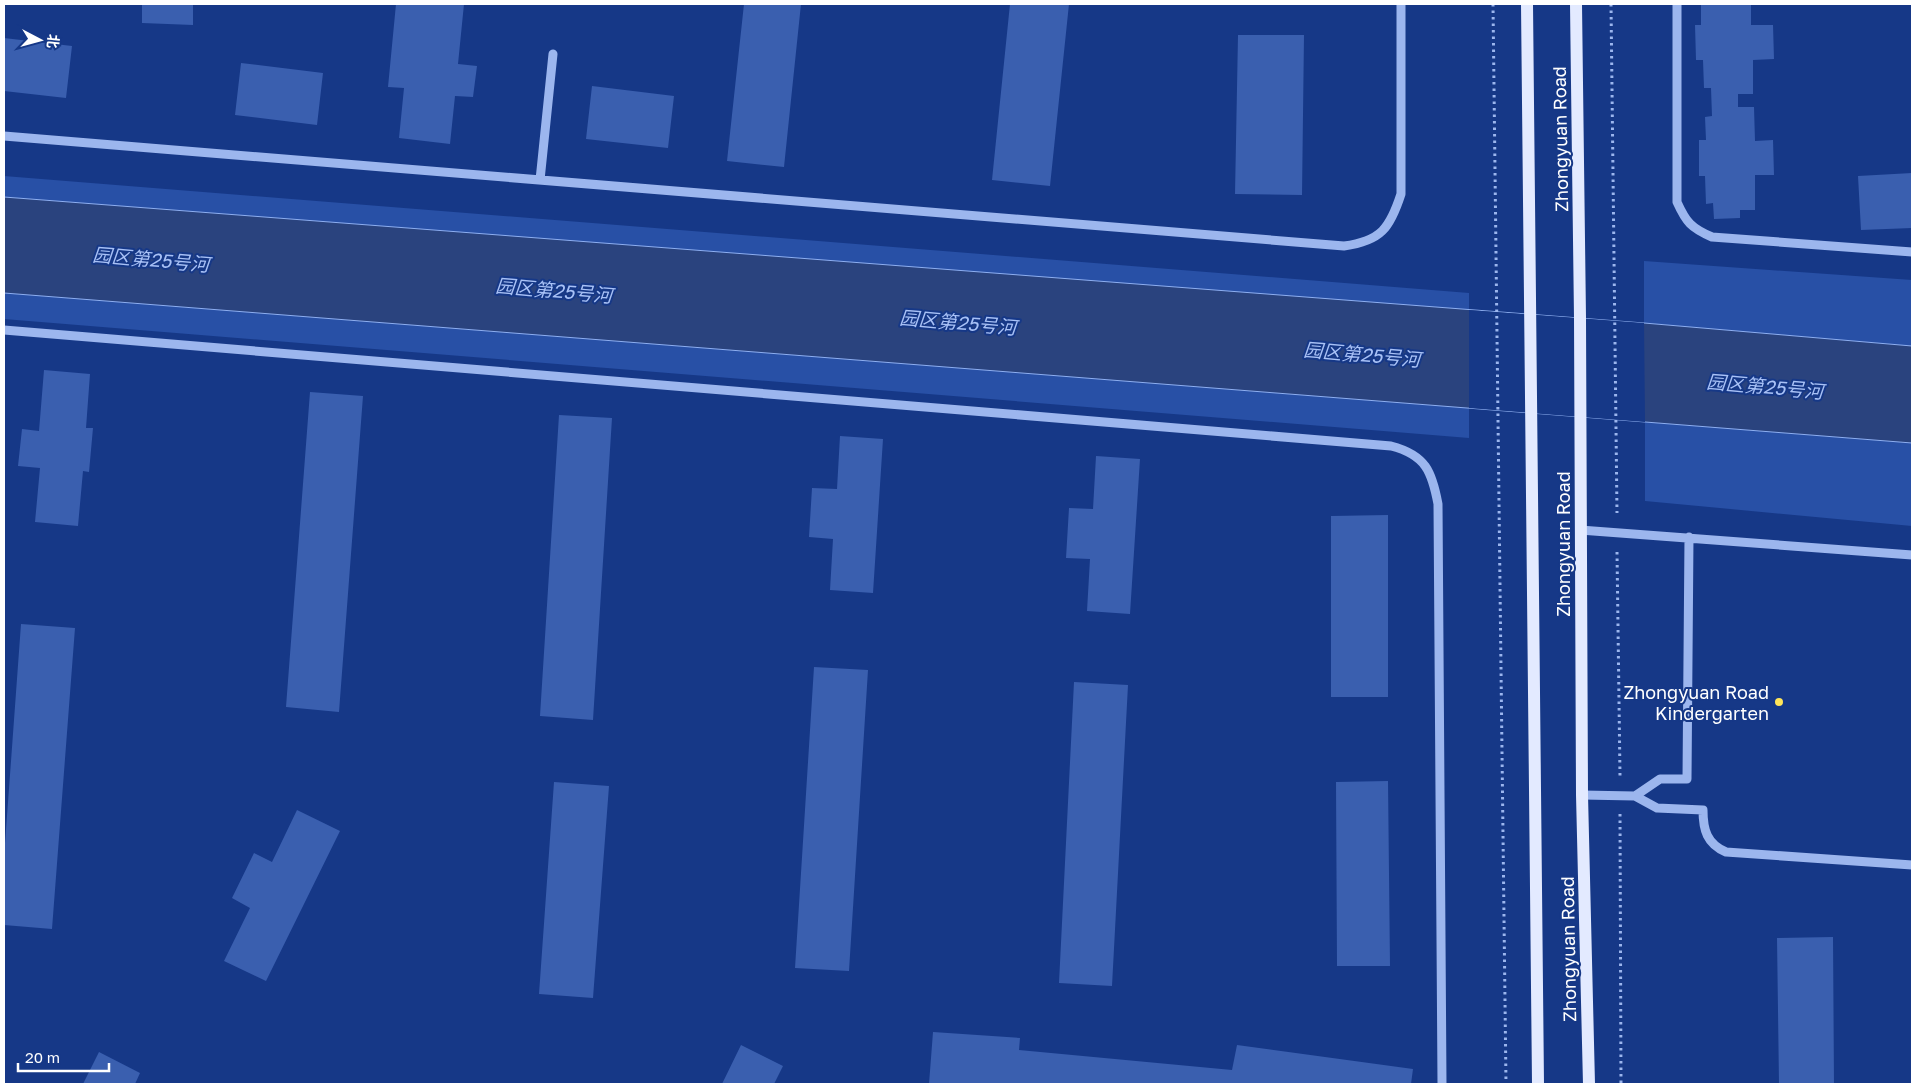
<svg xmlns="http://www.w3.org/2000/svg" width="1916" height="1088" font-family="'Golos Text','Noto Sans SC',sans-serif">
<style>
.green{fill:#2850a6}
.water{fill:#2a437e;stroke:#8eaff1}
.pier{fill:#163887}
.building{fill:#3a5faf}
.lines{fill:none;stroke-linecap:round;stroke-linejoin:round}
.path{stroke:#9cb6ee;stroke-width:3;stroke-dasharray:2.5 4;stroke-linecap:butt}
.minor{stroke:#9cb6ee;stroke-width:9}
.major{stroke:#e3eaff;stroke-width:12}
.poi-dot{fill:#ffe559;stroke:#163887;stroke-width:2}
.labels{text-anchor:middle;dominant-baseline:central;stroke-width:4;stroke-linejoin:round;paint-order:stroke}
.street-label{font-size:18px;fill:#fff;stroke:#163887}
.poi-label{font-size:18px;fill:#fff;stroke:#163887;text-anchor:end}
.water-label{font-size:19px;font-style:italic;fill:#a8c1f6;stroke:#163887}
</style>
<rect width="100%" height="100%" fill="#163887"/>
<path class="green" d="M 4,176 L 1469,293 L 1469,310 L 4,197 Z
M 1644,261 L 1912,280 L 1912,346 L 1644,323 Z
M 4,293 L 1469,408 L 1469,438 L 4,319 Z
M 1645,422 L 1912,443 L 1912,526 L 1645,501 Z"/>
<path class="water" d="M 4,197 L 1644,323 L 1912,346 L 1912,443 L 4,293 Z"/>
<path class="pier" d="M 1469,310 L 1644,323 L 1645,422 L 1469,408 Z"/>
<path class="building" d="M 142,4 L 193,4 L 193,25 L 142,23 Z
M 396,4 L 464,4 L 458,64 L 477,66 L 473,97 L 455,96 L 450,144 L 399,138 L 404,88 L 388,87 Z
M 744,4 L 801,4 L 784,167 L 727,161 Z
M 1010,4 L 1069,4 L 1050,186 L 992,180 Z
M 1701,4 L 1751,4 L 1751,25 L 1773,25 L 1774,59 L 1753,60 L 1753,94 L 1738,94 L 1738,107 L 1754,107 L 1755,141 L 1773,140 L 1774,175 L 1755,175 L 1755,210 L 1740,210 L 1740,218 L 1714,219 L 1713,203 L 1706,204 L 1705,176 L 1699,176 L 1699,140 L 1706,140 L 1705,117 L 1712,116 L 1711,88 L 1704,88 L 1703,60 L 1696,60 L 1695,25 L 1701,25 Z
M 1238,35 L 1304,35 L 1302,195 L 1235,194 Z
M 4,38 L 72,46 L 66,98 L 4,91 Z
M 241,63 L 323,73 L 317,125 L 235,115 Z
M 592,86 L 674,96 L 668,148 L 586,139 Z
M 1912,173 L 1912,228 L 1861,230 L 1858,176 Z
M 44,370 L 90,374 L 86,428 L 93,428 L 89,472 L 83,471 L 78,526 L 35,522 L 40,468 L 18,466 L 22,429 L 39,431 Z
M 310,392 L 363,396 L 339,712 L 286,707 Z
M 559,415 L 612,418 L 593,720 L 540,716 Z
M 840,436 L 883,439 L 873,593 L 830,590 L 833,539 L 809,537 L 812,488 L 837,489 Z
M 1096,456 L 1140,459 L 1130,614 L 1087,611 L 1090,559 L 1066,558 L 1069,508 L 1093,509 Z
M 1388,515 L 1388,697 L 1331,697 L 1331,516 Z
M 21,624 L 75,628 L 52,929 L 4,925 L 4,857 Z
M 814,667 L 868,670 L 849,971 L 795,968 Z
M 1074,682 L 1128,685 L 1112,986 L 1059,983 Z
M 1388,781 L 1390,966 L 1337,966 L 1336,782 Z
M 554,782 L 609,786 L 593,998 L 539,994 Z
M 297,810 L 340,831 L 266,981 L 224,961 L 250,908 L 232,898 L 254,853 L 272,862 Z
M 1833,937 L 1834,1084 L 1779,1084 L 1777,938 Z
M 933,1032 L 1020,1038 L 1019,1050 L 1232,1070 L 1237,1045 L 1413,1069 L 1411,1084 L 929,1084 Z
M 741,1045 L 783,1066 L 774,1084 L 722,1084 Z
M 99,1052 L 140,1073 L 135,1084 L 83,1084 Z"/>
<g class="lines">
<path class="path" d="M 1493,4 L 1506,1084
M 1611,4 L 1617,513
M 1617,552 L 1620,776
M 1620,814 L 1621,1084"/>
<path class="minor" d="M 1677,4 L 1677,202 C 1686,222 1691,228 1712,237 L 1912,252
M 4,136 L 1344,246 C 1381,241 1390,228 1401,194 L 1401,4
M 540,180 L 553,54
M 4,330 L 1391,446 C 1426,455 1432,472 1438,504 L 1442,1084
M 1580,530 L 1912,555
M 1582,795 L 1635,796 L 1657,808 L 1703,810 C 1703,830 1707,844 1726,852 L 1912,865
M 1635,796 L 1660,779 L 1687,779 L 1689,537"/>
<path class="major" d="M 1527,4 L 1538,1084
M 1576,4 L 1580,318 L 1582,795 L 1589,1084"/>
</g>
<circle class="poi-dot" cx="1779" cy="702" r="5"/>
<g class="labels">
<g class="street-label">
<text transform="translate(1560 139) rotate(-91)">Zhongyuan Road</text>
<text transform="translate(1563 544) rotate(-90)">Zhongyuan Road</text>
<text transform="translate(1568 949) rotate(-91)">Zhongyuan Road</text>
</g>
<g class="poi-label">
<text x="1769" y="692">Zhongyuan Road<tspan x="1769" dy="21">Kindergarten</tspan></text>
</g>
<g class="water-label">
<text transform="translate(151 259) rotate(5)">园区第25号河</text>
<text transform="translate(554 290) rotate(5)">园区第25号河</text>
<text transform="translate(958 322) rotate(5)">园区第25号河</text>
<text transform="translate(1362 354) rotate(5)">园区第25号河</text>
<text transform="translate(1765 386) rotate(5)">园区第25号河</text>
</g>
</g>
<rect width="1916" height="1088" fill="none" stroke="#ffffff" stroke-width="10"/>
<g transform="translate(40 40) rotate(96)" stroke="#163887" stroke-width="4" paint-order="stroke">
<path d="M0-4L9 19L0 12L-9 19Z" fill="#ffffff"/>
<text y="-8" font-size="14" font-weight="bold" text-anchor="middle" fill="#ffffff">北</text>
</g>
<path d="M18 1063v8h91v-8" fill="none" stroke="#ffffff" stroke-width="2.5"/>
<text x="25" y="1063" font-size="15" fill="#ffffff" stroke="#163887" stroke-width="4" paint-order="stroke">20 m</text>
</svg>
